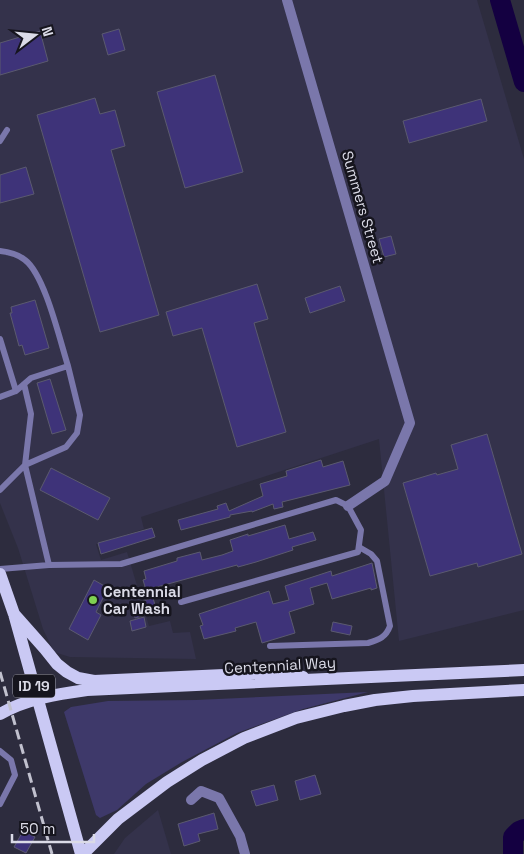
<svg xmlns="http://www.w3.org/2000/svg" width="524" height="854" font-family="'Space Grotesk',sans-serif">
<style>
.built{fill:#34324b}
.green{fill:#3e396a}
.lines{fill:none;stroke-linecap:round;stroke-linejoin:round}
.river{stroke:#140041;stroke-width:20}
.building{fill:#3e3379;stroke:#5b5a6f}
.service{stroke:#7a77ab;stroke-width:6}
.minor{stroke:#7a77ab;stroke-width:10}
.primary{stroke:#cac9f4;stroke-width:12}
.rail{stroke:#c1c1ce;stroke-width:3;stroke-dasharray:10 5;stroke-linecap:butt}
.poi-dot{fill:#7fd052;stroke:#16151e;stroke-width:2}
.labels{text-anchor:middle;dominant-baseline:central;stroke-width:5;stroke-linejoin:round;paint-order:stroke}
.shield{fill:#16151e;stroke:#a0a0ab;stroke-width:1}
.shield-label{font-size:14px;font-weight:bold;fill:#dbdbe7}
.street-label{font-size:15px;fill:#dbdbe7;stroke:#16151e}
.poi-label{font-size:15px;font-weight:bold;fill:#dbdbe7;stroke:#16151e;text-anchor:start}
</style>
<rect width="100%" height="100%" fill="#2d2c3e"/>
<path class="built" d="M 0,0 L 477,0 L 524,159 L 524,610 L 399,641 L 379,439 L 141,517 L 144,529 L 96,544 L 101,560 L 127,552 L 149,626 L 170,621 L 173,633 L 190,632 L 196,659 L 70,657 L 54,652 L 43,629 L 18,548 L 0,503 Z
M 158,810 L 171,854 L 114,854 L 125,838 Z"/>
<path class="green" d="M 368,692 L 303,709 L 237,733 L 182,762 L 146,784 L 117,810 L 100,818 L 96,815 L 64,712 L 71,707 L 108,701 L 196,700 Z"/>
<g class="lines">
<path class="river" d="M 500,0 L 524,82
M 513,854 L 513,837 L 519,831 L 524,829"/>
</g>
<path class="building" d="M 119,29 L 125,50 L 108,55 L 102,34 Z
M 40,31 L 48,61 L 0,75 L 0,43 Z
M 215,75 L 243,172 L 185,188 L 157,92 Z
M 95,98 L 100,114 L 115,110 L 125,146 L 111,150 L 159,315 L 100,332 L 37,115 Z
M 481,99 L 487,121 L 409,143 L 403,121 Z
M 26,167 L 34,194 L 0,203 L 0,175 Z
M 391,236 L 396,254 L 384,257 L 379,239 Z
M 257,284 L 268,319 L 254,323 L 286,432 L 237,447 L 202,328 L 173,336 L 166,312 Z
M 340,286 L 345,301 L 310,313 L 305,298 Z
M 35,300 L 49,348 L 25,355 L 22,345 L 19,346 L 10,313 L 12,313 L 11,307 Z
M 50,379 L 66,430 L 52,434 L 37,383 Z
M 487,434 L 522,554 L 478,567 L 477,563 L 430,576 L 403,483 L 436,473 L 437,475 L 458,469 L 451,445 Z
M 321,460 L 323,467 L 343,461 L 350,485 L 282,502 L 283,507 L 274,509 L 273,504 L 252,512 L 252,511 L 230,515 L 230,517 L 181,530 L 178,520 L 218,509 L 217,506 L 226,503 L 229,511 L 263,496 L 260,484 L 287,476 L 286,471 Z
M 51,468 L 110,498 L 98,520 L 40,490 Z
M 285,525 L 289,539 L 313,532 L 316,540 L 292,547 L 293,550 L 256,562 L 238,567 L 237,565 L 146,590 L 143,580 L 146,579 L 144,571 L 177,561 L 177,558 L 200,552 L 202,560 L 222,555 L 233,551 L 230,540 L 248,534 L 248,536 Z
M 152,528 L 155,537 L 101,554 L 98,543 Z
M 372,563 L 377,588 L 371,590 L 371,588 L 332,599 L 327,583 L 310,588 L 314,604 L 289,612 L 295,633 L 262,643 L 256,622 L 235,628 L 236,631 L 204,639 L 200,626 L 203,625 L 199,614 L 269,591 L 273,604 L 289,600 L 285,586 L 331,571 L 332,576 Z
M 94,580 L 108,588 L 96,612 L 101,615 L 88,640 L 69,629 Z
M 153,598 L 157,612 L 135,618 L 132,604 Z
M 144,617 L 146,627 L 132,631 L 130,621 Z
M 333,622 L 352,626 L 350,635 L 331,631 Z
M 315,775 L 321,794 L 300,800 L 295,781 Z
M 274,785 L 278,800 L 256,806 L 251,791 Z
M 214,813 L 218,829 L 198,834 L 200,841 L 184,846 L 178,824 Z
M 23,831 L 35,837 L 26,853 L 14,847 Z"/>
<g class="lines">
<path class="service" d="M 0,141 L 7,130
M 0,251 C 8,252 18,254 25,260 C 45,275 60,341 68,366 L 31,378 L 16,391
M 0,339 L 16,391 L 0,397
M 24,384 L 31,414 L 25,465 L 49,565
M 0,490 L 25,465 L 66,447 L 77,433 L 80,415 L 68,366
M 0,569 L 49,565 L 121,564 L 336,500 L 348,506 L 361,530 L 358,552 L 181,602
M 270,646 L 368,643 C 379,640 386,637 390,626 L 377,561 L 371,554 L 359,547
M 0,751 L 11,760 L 15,775 L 0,804"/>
<path class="minor" d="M 287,0 L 410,423 L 385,481 L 348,506
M 191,800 L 201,791 L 219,798 L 240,836 L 245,854"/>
<path class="primary" d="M 0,574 L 14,614 L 81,854
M 14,614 L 45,649 L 57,664 L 67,672 L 78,678 L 94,681 L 286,672 L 303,677
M 0,714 C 26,699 57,694 87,690 L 524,670
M 83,854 L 118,819 L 167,782 L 202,760 L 244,738 L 296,718 L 344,706 L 375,700 L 413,696 L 524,690"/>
<path class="rail" d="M 0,672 L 52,854"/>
</g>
<circle class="poi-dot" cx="93" cy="600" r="5"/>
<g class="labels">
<rect class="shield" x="13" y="674.5" width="42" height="23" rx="4"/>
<g class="shield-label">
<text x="34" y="686">ID 19</text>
</g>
<g class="street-label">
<text transform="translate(363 207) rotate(74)">Summers Street</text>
<text transform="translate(280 665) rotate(-3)">Centennial Way</text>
</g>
<g class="poi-label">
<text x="103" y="591">Centennial<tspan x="103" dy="17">Car Wash</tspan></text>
</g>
</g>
<g transform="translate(35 35) rotate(74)" stroke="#16151e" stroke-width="4" paint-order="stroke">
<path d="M0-4L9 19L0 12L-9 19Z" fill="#dbdbe7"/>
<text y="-8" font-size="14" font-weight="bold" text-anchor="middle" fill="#dbdbe7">N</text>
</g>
<path d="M12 834v8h82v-8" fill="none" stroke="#dbdbe7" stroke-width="2.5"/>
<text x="20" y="834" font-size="15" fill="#dbdbe7" stroke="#16151e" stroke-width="4" paint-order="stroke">50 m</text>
</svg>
